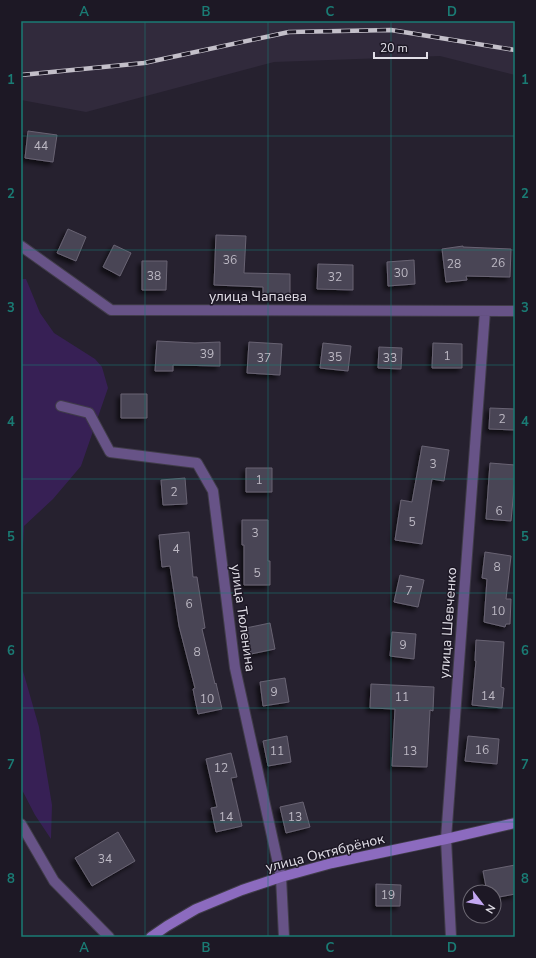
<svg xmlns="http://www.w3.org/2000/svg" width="536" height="958" font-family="'Nunito Sans',sans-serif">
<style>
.built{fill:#312a3c}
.green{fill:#372055}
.building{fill:#4a4554;stroke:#686373;filter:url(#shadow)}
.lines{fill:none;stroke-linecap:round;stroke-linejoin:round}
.street-casing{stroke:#403c49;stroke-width:12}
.secondary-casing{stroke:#403c49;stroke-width:12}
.street{stroke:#675387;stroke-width:10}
.secondary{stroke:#8c6bbf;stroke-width:10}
.rail-casing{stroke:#c3bfc9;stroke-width:4.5}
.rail{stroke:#1d1825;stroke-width:3;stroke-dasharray:9;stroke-linecap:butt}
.grid{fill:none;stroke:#1a7b74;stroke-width:1;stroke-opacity:0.55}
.labels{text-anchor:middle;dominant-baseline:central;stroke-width:3;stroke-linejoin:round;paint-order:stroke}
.number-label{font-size:12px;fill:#bcb8c3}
.street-label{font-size:14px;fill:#e2dfe8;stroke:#1d1825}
.neatline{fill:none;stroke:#1a7b74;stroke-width:1.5}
.grid-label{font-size:13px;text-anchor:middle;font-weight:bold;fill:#1a7b74}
</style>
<defs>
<filter id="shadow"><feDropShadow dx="-3.5" dy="3.5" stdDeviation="2" flood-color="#0009"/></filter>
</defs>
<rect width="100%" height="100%" fill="#26212f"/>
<path class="built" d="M 21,21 L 515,21 L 515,75 L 440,56 L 274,62 L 86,112 L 21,100 Z"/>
<path class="green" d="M 21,279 L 26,279 L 40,313 L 54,333 L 95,359 L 102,367 L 108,388 L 81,466 L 53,499 L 24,526 L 21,585 Z
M 21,664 L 39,727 L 52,805 L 51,839 L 35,815 L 21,788 Z"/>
<path class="building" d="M 28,131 L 57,135 L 53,162 L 25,158 Z
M 68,229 L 86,237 L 76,261 L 57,253 Z
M 216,235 L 246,236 L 244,273 L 290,274 L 290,298 L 263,297 L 263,287 L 214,285 Z
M 114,245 L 131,253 L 120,276 L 103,267 Z
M 463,246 L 463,247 L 511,249 L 510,277 L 466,276 L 467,280 L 446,282 L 442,249 Z
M 414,260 L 415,284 L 388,286 L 387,262 Z
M 142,261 L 167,261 L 166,290 L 142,290 Z
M 318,264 L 353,265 L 353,290 L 317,289 Z
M 157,341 L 195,343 L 220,342 L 220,366 L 173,365 L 173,371 L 155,371 Z
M 249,342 L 282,344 L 280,375 L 247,373 Z
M 323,343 L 351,346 L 348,371 L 320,368 Z
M 433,343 L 462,344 L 462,368 L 432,368 Z
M 379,347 L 402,348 L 401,369 L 378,368 Z
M 121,394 L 147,394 L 147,418 L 121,418 Z
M 490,408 L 515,409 L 515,430 L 489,429 Z
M 422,446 L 449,450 L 444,481 L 432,479 L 422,544 L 395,540 L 401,500 L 412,502 Z
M 490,463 L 515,465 L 515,478 L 511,521 L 486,519 Z
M 246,468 L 272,468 L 272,492 L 246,492 Z
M 185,478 L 187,504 L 163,505 L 161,480 Z
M 242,520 L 268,520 L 268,561 L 270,561 L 270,585 L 244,585 L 244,545 L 242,545 Z
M 189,532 L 193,577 L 197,577 L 205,628 L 202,629 L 215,684 L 216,683 L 222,709 L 198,714 L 193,689 L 195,688 L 179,626 L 170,566 L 162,567 L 159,535 Z
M 485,552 L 511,556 L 506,599 L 511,599 L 510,624 L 506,624 L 505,627 L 484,622 L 487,579 L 482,578 Z
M 400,575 L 424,580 L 418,607 L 394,602 Z
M 270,623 L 275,649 L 251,654 L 246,628 Z
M 392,632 L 416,634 L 414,659 L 390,656 Z
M 476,640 L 504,642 L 501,687 L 504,688 L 502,708 L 472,705 L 476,661 L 475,661 Z
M 285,678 L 289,702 L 263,706 L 260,682 Z
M 371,684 L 434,687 L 433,711 L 430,710 L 427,767 L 392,766 L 395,709 L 370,708 Z
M 287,736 L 291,762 L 268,766 L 263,741 Z
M 468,736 L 499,739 L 497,764 L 465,761 Z
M 231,753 L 237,777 L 231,778 L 242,826 L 216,832 L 211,808 L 217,807 L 206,759 Z
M 303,802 L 310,827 L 286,833 L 280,807 Z
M 118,832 L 135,861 L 92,886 L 75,858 Z
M 515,865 L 515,894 L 494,898 L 494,892 L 487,892 L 483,871 Z
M 376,884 L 401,885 L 400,906 L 376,906 Z"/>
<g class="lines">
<g class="street-casing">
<path id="street" d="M 21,246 L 111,310 L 515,311
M 61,406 L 89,413 L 110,452 L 197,463 L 213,491 L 235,668 L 281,877 L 284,937
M 21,824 L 54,881 L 109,937
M 451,937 L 446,839 L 485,311"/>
</g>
<g class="secondary-casing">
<path id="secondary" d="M 151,937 L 167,926 L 196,909 L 242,890 L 281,877 L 332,863 L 446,839 L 515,823"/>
</g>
<use href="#street" class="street"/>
<use href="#secondary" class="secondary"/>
<g class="rail-casing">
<path id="rail" d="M 21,75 L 144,63 L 289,32 L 391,30 L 515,50"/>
</g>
<use href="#rail" class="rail"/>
</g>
<path class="grid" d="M 145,21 L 145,937M 268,21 L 268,937M 391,21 L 391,937M 21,136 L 515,136M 21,250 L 515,250M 21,365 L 515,365M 21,479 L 515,479M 21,593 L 515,593M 21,708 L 515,708M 21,822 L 515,822"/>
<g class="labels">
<g class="number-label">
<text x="41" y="146">44</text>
<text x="230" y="260">36</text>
<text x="498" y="263">26</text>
<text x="454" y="264">28</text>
<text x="401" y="273">30</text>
<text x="154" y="276">38</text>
<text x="335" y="277">32</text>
<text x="207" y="354">39</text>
<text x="447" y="356">1</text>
<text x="335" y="357">35</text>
<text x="264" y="358">37</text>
<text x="390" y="358">33</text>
<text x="502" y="419">2</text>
<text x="433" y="464">3</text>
<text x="259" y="480">1</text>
<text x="174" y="492">2</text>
<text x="499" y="511">6</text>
<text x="412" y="522">5</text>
<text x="255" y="533">3</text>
<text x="176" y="549">4</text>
<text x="497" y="567">8</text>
<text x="257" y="573">5</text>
<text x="409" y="591">7</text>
<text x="189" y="604">6</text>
<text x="498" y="611">10</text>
<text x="403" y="645">9</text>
<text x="197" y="652">8</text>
<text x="274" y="692">9</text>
<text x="488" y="696">14</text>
<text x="402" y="697">11</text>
<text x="207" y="699">10</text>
<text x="482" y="750">16</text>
<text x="277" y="751">11</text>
<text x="410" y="751">13</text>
<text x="221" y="768">12</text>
<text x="226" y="817">14</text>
<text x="295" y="817">13</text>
<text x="105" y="859">34</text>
<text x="388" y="895">19</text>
</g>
<g class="street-label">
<text x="258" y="296">улица Чапаева</text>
<text transform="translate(243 618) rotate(82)">улица Тюленина</text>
<text transform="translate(448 623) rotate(-86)">улица Шевченко</text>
<text transform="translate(325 853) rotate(-14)">улица Октябрёнок</text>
</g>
</g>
<rect width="536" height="958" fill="none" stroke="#1d1825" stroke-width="44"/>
<g transform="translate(482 904) rotate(121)"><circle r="19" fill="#1d1825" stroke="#6c6873"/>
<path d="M0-3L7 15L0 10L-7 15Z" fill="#c3a7f2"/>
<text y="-6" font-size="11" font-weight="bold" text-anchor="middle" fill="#e2dfe8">N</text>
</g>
<path d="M374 52v6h53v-6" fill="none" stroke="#e2dfe8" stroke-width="2"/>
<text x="380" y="52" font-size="12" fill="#e2dfe8" stroke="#1d1825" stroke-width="3" paint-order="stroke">20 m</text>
<rect x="22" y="22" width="492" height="914" class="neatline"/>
<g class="grid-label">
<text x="84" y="16">A</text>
<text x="206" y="16">B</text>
<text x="330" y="16">C</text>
<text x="452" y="16">D</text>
<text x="11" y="84">1</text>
<text x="525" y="84">1</text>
<text x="11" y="198">2</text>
<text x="525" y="198">2</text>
<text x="11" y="312">3</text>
<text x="525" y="312">3</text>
<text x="11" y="426">4</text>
<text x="525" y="426">4</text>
<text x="11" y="541">5</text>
<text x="525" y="541">5</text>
<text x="11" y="655">6</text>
<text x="525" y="655">6</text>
<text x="11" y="769">7</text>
<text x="525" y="769">7</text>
<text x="11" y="883">8</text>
<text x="525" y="883">8</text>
<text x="84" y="952">A</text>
<text x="206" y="952">B</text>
<text x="330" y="952">C</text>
<text x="452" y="952">D</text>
</g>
</svg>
